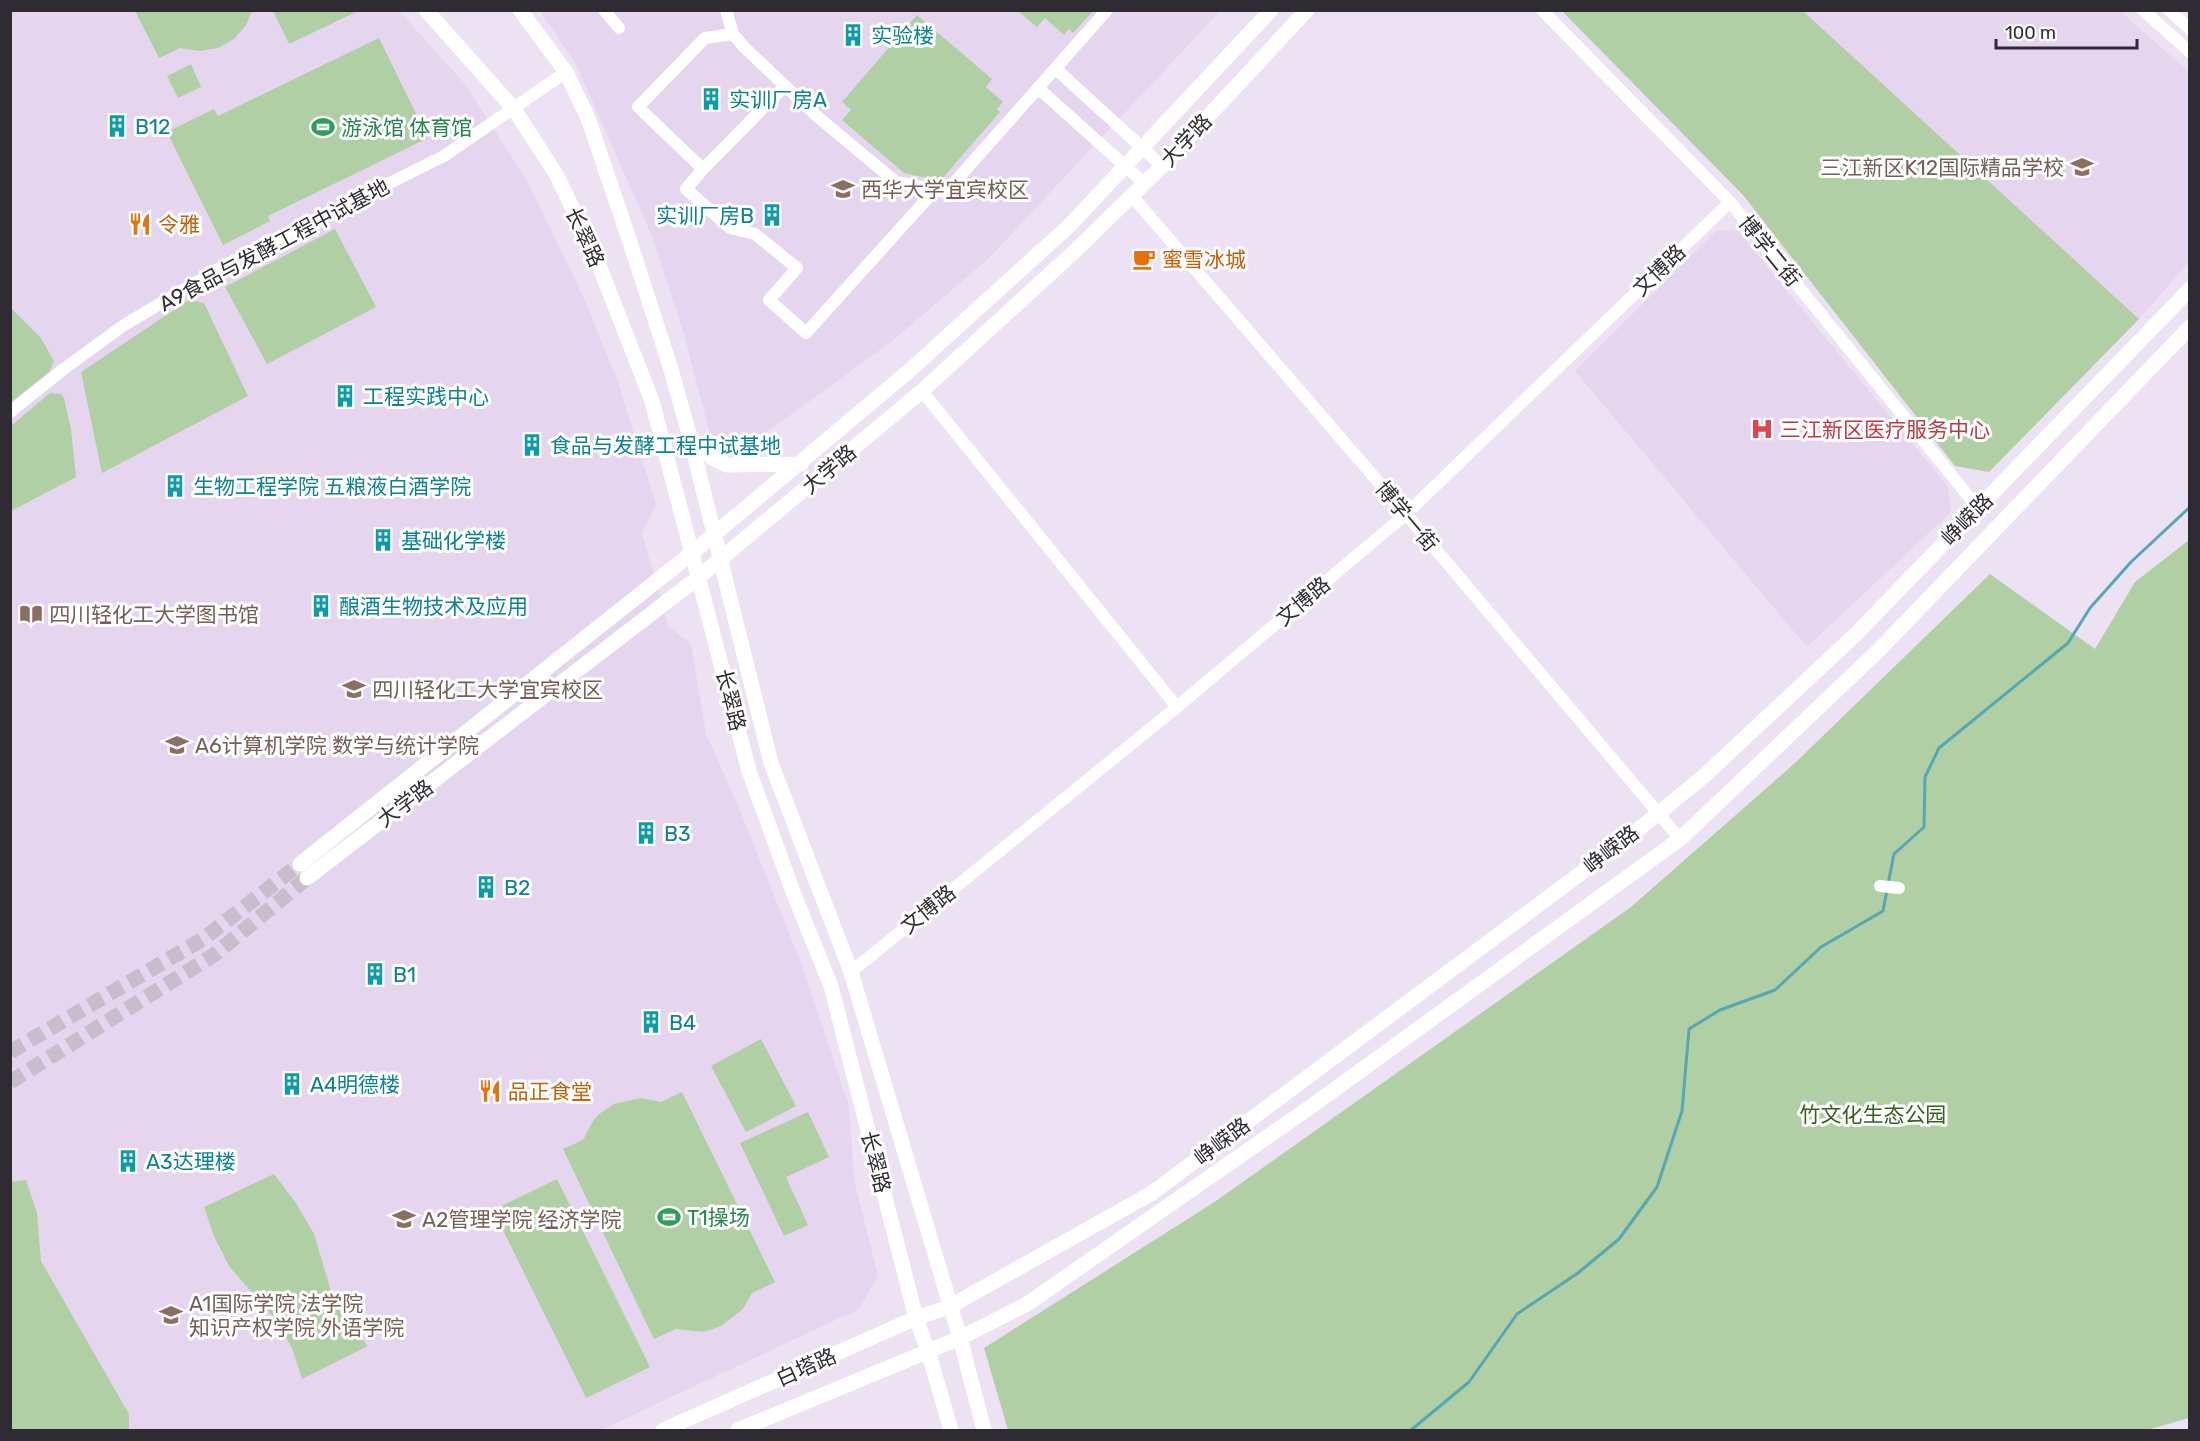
<svg xmlns="http://www.w3.org/2000/svg" width="2200" height="1441" font-family="Rubik,'Noto Sans SC',sans-serif">
<style>
.built{fill:#e5d5ee}
.green{fill:#b0cfa4}
.lines{fill:none;stroke-linecap:round;stroke-linejoin:round}
.stream{stroke:#55a7b4;stroke-width:3}
.major-tunnel{stroke:#c7bdcd;stroke-width:15;stroke-dasharray:15 8;stroke-linecap:butt}
.minor{stroke:#fff;stroke-width:12}
.major{stroke:#fff;stroke-width:15}
.labels{text-anchor:middle;dominant-baseline:central;stroke-width:6;stroke-linejoin:round;paint-order:stroke}
.culture-label{font-size:21px;fill:#0d838f;stroke:#fff;text-anchor:start}
.leisure-label{font-size:21px;fill:#27864d;stroke:#fff;text-anchor:start}
.street-label{font-size:21px;fill:#2f2b32;stroke:#fff}
.education-label{font-size:21px;fill:#785e54;stroke:#fff;text-anchor:start}
.food-label{font-size:21px;fill:#c56008;stroke:#fff;text-anchor:start}
.health-label{font-size:21px;fill:#be3a42;stroke:#fff;text-anchor:start}
.park-label{font-size:21px;fill:#34621d;stroke:#fff}
</style>
<rect width="100%" height="100%" fill="#ede1f4"/>
<path class="built" d="M 10,11 L 399,11 L 465,84 L 527,181 L 584,298 L 618,382 L 656,504 L 642,533 L 668,626 L 691,644 L 706,734 L 739,808 L 801,963 L 849,1106 L 854,1180 L 878,1276 L 859,1309 L 601,1430 L 11,1430 Z
M 540,11 L 1220,11 L 988,259 L 891,342 L 749,445 L 710,434 L 682,327 L 652,236 L 576,64 Z
M 1803,11 L 2120,11 L 2189,72 L 2189,262 L 2139,319 Z
M 1737,230 L 1948,487 L 1951,512 L 1807,647 L 1575,371 L 1716,231 Z"/>
<path class="green" d="M 135,11 L 257,11 L 251,13 L 246,25 L 234,39 L 218,48 L 200,51 L 180,48 L 159,58 Z
M 273,11 L 358,11 L 289,44 Z
M 1018,11 L 1093,10 L 1093,11 L 1073,33 L 1069,29 L 1064,35 L 1045,18 L 1037,27 Z
M 1562,11 L 1803,11 L 2139,319 L 1989,472 L 1955,466 L 1743,195 Z
M 917,15 L 992,79 L 986,87 L 1003,102 L 997,109 L 1000,112 L 940,181 L 904,173 L 842,120 L 851,110 L 842,102 Z
M 379,38 L 428,138 L 268,216 L 270,221 L 223,245 L 167,132 L 214,109 L 218,116 Z
M 191,64 L 201,87 L 178,98 L 167,76 Z
M 335,229 L 376,307 L 267,364 L 225,287 Z
M 189,300 L 204,303 L 248,396 L 102,473 L 81,372 Z
M 11,308 L 41,338 L 54,361 L 49,372 L 11,402 Z
M 50,393 L 61,394 L 64,398 L 71,430 L 76,477 L 11,511 L 11,426 Z
M 2189,540 L 2189,1418 L 2147,1430 L 1008,1430 L 984,1348 L 1213,1203 L 1631,907 L 1795,763 L 1990,574 L 2095,649 L 2135,582 Z
M 761,1039 L 796,1106 L 746,1132 L 711,1066 Z
M 682,1092 L 775,1282 L 752,1293 L 743,1309 L 721,1326 L 704,1332 L 676,1329 L 654,1339 L 563,1149 L 583,1140 L 593,1121 L 599,1114 L 614,1104 L 641,1098 L 661,1102 Z
M 808,1112 L 829,1157 L 786,1177 L 808,1225 L 784,1236 L 740,1143 Z
M 274,1174 L 296,1203 L 314,1234 L 333,1298 L 347,1323 L 368,1346 L 302,1379 L 292,1348 L 276,1320 L 229,1266 L 214,1236 L 204,1207 Z
M 557,1179 L 650,1367 L 586,1398 L 493,1210 Z
M 26,1180 L 37,1213 L 41,1261 L 129,1414 L 129,1430 L 11,1430 L 11,1182 Z"/>
<g class="lines">
<path class="stream" d="M 1888,884 L 1894,854 L 1924,827 L 1925,777 L 1939,748 L 2068,643 L 2090,608 L 2131,562 L 2190,507
M 1411,1430 L 1469,1382 L 1517,1314 L 1578,1273 L 1619,1239 L 1657,1187 L 1682,1111 L 1689,1029 L 1720,1010 L 1775,990 L 1821,947 L 1883,911 L 1887,890"/>
<path class="major-tunnel" d="M 10,1052 L 203,939 L 300,864
M 10,1082 L 214,955 L 307,878"/>
<path class="minor" d="M 604,10 L 619,28
M 726,10 L 733,34 L 744,47 L 819,118 L 896,182 L 946,192 L 1107,10
M 1542,10 L 1730,202 L 1978,508
M 2143,10 L 2190,52
M 2169,10 L 2190,29
M 733,34 L 705,38 L 638,107 L 703,169 L 686,189 L 730,228 L 755,234 L 797,268 L 769,300 L 806,333 L 935,190
M 1056,69 L 1162,166
M 1038,88 L 1144,183
M 703,169 L 784,87
M 1132,196 L 1406,514 L 1680,839
M 922,391 L 1177,707
M 10,412 L 65,368 L 124,325 L 229,263 L 444,156 L 566,72
M 1880,886 L 1899,888
M 851,972 L 1177,707 L 1406,514 L 1730,202"/>
<path class="major" d="M 426,10 L 514,109 L 556,174 L 595,255 L 652,401 L 749,771 L 795,897 L 831,986 L 916,1318 L 928,1351 L 951,1430
M 520,10 L 566,72 L 588,118 L 627,233 L 670,366 L 691,441 L 771,763 L 851,972 L 960,1338 L 984,1430
M 691,441 L 714,459 L 727,465 L 801,464
M 300,864 L 692,553 L 909,371 L 1069,226 L 1271,10
M 307,878 L 699,577 L 922,391 L 1075,251 L 1162,166 L 1307,10
M 663,1430 L 916,1318 L 949,1307 L 1152,1193 L 1628,838 L 1704,776 L 1855,635 L 2190,289
M 738,1430 L 960,1338 L 1027,1304 L 1309,1108 L 1680,839 L 1879,650 L 2190,327"/>
</g>
<defs>
<g id="building-bare" transform="scale(1.8)"><path d="M-4-6H4V6H1V3H-1V6H-4ZM-2.5-4.3h1.7v1.8h-1.7ZM.8-4.3h1.7v1.8H.8ZM-2.5-1h1.7V.8h-1.7ZM.8-1h1.7V.8H.8Z" fill="#0f9aa8" stroke="#fff" stroke-width="2.5" paint-order="stroke"/></g>
<g id="stadium-bare" transform="scale(1.8)"><path d="M0-5a6.5 5 0 1 0 0 10a6.5 5 0 1 0 0-10ZM-3.5-1.8h7v3.6h-7Z" fill="#2e9e5b" stroke="#fff" stroke-width="2.5" paint-order="stroke"/></g>
<g id="school-bare" transform="scale(1.8)"><path d="M0-5L7-2L0 1L-7-2ZM-4 1L0 2.5L4 1V4Q0 6-4 4Z" fill="#8d6e63" stroke="#fff" stroke-width="2.5" paint-order="stroke"/></g>
<g id="university-bare" transform="scale(1.8)"><path d="M0-5L7-2L0 1L-7-2ZM-4 1L0 2.5L4 1V4Q0 6-4 4Z" fill="#8d6e63" stroke="#fff" stroke-width="2.5" paint-order="stroke"/></g>
<g id="restaurant-bare" transform="scale(1.8)"><path d="M-5-6h1v4h1v-4h1v4h1v-4h1v5L-1.5 .5V6h-2V.5L-5-1ZM5-6V6H3V1.5H1.5Q1.5-4 5-6Z" fill="#e8710a" stroke="#fff" stroke-width="2.5" paint-order="stroke"/></g>
<g id="cafe-bare" transform="scale(1.8)"><path d="M-5.5-4.5H6V0H3Q3 3.5 0 3.5H-2.5Q-5.5 3.5-5.5 0ZM3-3.2v2h1.7v-2ZM-6 4.5H4V6H-6Z" fill="#e8710a" stroke="#fff" stroke-width="2.5" paint-order="stroke"/></g>
<g id="hospital-bare" transform="scale(1.8)"><path d="M-5-5h3v3.5h4V-5h3V5h-3V1.5h-4V5h-3Z" fill="#e0444e" stroke="#fff" stroke-width="2.5" paint-order="stroke"/></g>
<g id="library-bare" transform="scale(1.8)"><path d="M-6-4Q-3-5.5-.7-3.5V5Q-3 3-6 4ZM6-4Q3-5.5 .7-3.5V5Q3 3 6 4Z" fill="#8d6e63" stroke="#fff" stroke-width="2.5" paint-order="stroke"/></g>
</defs>
<g fill-rule="evenodd">
<use href="#building-bare" x="853" y="35"/>
<use href="#building-bare" x="711" y="99"/>
<use href="#building-bare" x="117" y="126"/>
<use href="#stadium-bare" x="323" y="127"/>
<use href="#school-bare" x="2082" y="167"/>
<use href="#university-bare" x="843" y="189"/>
<use href="#building-bare" x="772" y="215"/>
<use href="#restaurant-bare" x="140" y="224"/>
<use href="#cafe-bare" x="1144" y="259"/>
<use href="#building-bare" x="345" y="396"/>
<use href="#hospital-bare" x="1762" y="429"/>
<use href="#building-bare" x="532" y="445"/>
<use href="#building-bare" x="175" y="486"/>
<use href="#building-bare" x="383" y="540"/>
<use href="#building-bare" x="321" y="606"/>
<use href="#library-bare" x="31" y="614"/>
<use href="#university-bare" x="354" y="689"/>
<use href="#university-bare" x="177" y="745"/>
<use href="#building-bare" x="646" y="833"/>
<use href="#building-bare" x="486" y="887"/>
<use href="#building-bare" x="375" y="974"/>
<use href="#building-bare" x="651" y="1022"/>
<use href="#building-bare" x="292" y="1084"/>
<use href="#restaurant-bare" x="490" y="1091"/>
<use href="#building-bare" x="128" y="1161"/>
<use href="#stadium-bare" x="669" y="1217"/>
<use href="#university-bare" x="404" y="1219"/>
<use href="#university-bare" x="171" y="1315"/>
</g>
<g class="labels">
<g class="culture-label">
<text x="871" y="35">实验楼</text>
<text x="729" y="99">实训厂房A</text>
<text x="135" y="126">B12</text>
<text x="754" y="215" text-anchor="end">实训厂房B</text>
<text x="363" y="396">工程实践中心</text>
<text x="550" y="445">食品与发酵工程中试基地</text>
<text x="193" y="486">生物工程学院 五粮液白酒学院</text>
<text x="401" y="540">基础化学楼</text>
<text x="339" y="606">酿酒生物技术及应用</text>
<text x="664" y="833">B3</text>
<text x="504" y="887">B2</text>
<text x="393" y="974">B1</text>
<text x="669" y="1022">B4</text>
<text x="310" y="1084">A4明德楼</text>
<text x="146" y="1161">A3达理楼</text>
</g>
<g class="leisure-label">
<text x="341" y="127">游泳馆 体育馆</text>
<text x="687" y="1217">T1操场</text>
</g>
<g class="street-label">
<text transform="translate(1186 140) rotate(-47)">大学路</text>
<text transform="translate(585 237) rotate(65)">长翠路</text>
<text transform="translate(274 245) rotate(-28)">A9食品与发酵工程中试基地</text>
<text transform="translate(1770 251) rotate(51)">博学二街</text>
<text transform="translate(1659 270) rotate(-44)">文博路</text>
<text transform="translate(829 469) rotate(-40)">大学路</text>
<text transform="translate(1407 516) rotate(50)">博学一街</text>
<text transform="translate(1967 519) rotate(-46)">峥嵘路</text>
<text transform="translate(1303 601) rotate(-40)">文博路</text>
<text transform="translate(731 700) rotate(76)">长翠路</text>
<text transform="translate(405 803) rotate(-37)">大学路</text>
<text transform="translate(1611 849) rotate(-38)">峥嵘路</text>
<text transform="translate(928 909) rotate(-39)">文博路</text>
<text transform="translate(1222 1141) rotate(-37)">峥嵘路</text>
<text transform="translate(876 1162) rotate(76)">长翠路</text>
<text transform="translate(806 1367) rotate(-24)">白塔路</text>
</g>
<g class="education-label">
<text x="2064" y="167" text-anchor="end">三江新区K12国际精品学校</text>
<text x="861" y="189">西华大学宜宾校区</text>
<text x="49" y="614">四川轻化工大学图书馆</text>
<text x="372" y="689">四川轻化工大学宜宾校区</text>
<text x="195" y="745">A6计算机学院 数学与统计学院</text>
<text x="422" y="1219">A2管理学院 经济学院</text>
<text x="189" y="1303">A1国际学院 法学院<tspan x="189" dy="24">知识产权学院 外语学院</tspan></text>
</g>
<g class="food-label">
<text x="158" y="224">令雅</text>
<text x="1162" y="259">蜜雪冰城</text>
<text x="508" y="1091">品正食堂</text>
</g>
<g class="health-label">
<text x="1780" y="429">三江新区医疗服务中心</text>
</g>
<g class="park-label">
<text x="1873" y="1114">竹文化生态公园</text>
</g>
</g>
<rect width="2200" height="1441" fill="none" stroke="#2f2b32" stroke-width="24"/>
<path d="M1996 39v9h141v-9" fill="none" stroke="#2f2b32" stroke-width="3"/>
<text x="2005" y="39" font-size="18" fill="#2f2b32" stroke="#ffffff" stroke-width="4.5" paint-order="stroke">100 m</text>
</svg>
